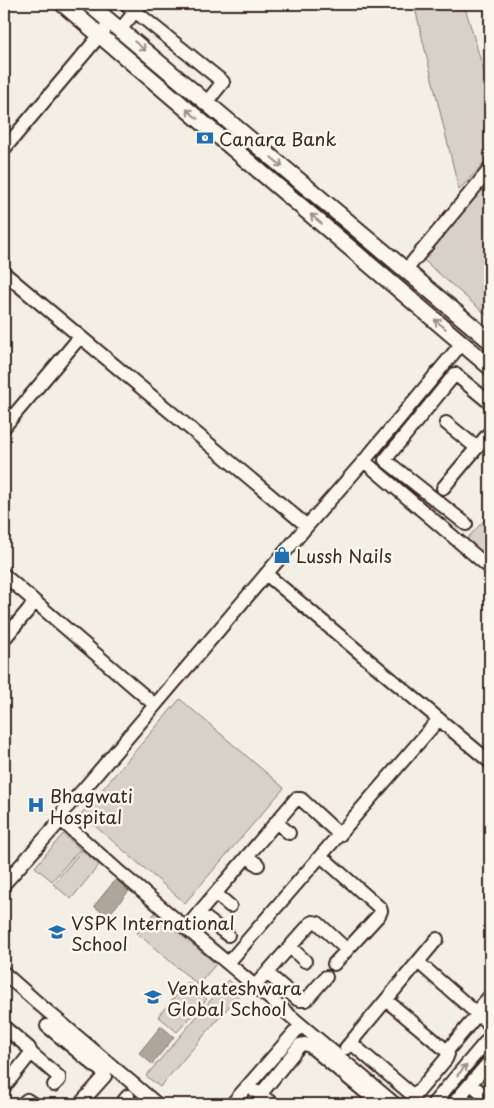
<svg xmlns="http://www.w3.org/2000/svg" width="494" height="1108" font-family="'Playpen Sans',sans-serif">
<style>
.green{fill:#d8d1c6;stroke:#8a7e72}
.water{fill:#afa69a;stroke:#817468}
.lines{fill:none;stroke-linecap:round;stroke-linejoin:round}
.minor-casing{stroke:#3b2a1e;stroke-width:16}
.major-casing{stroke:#3b2a1e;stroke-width:19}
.minor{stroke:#fbf7ec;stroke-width:12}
.major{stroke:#fbf7ec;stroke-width:15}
.oneway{stroke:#9b9085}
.labels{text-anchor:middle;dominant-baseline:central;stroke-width:5;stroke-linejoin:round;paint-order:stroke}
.poi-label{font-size:18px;fill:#3b2a1e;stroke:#fbf7ec;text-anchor:start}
</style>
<rect width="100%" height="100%" fill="#f3efe4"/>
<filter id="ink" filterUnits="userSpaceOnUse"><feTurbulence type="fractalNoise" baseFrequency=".02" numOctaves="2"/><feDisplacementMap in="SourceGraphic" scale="10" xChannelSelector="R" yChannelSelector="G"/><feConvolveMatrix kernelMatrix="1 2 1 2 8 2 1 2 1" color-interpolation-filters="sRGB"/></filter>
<g filter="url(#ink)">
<path class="green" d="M 414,4 L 464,4 L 490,92 L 490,157 L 459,190 Z
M 479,188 L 490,196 L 490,318 L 420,257 Z
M 490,514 L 490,568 L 462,544 Z
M 180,699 L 284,788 L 185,903 L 81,814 Z
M 63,834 L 80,849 L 52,881 L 35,867 Z
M 82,850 L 99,865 L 71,899 L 53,884 Z
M 155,913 L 216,964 L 198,985 L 137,933 Z
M 228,980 L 242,991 L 160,1087 L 146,1076 Z
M 188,982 L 207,999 L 177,1032 L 158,1016 Z"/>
<path class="water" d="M 116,879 L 129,891 L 107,917 L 94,906 Z
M 161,1026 L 174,1037 L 152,1064 L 139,1053 Z"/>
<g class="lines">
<g class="minor-casing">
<path id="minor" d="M 126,4 L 223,82 L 206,103
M 120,30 L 141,4
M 4,149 L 111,22
M 406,270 L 490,169
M 4,273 L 307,526
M 446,423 L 477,448
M 4,427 L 80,337
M 364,461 L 490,568
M 443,488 L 490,432
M 466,524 L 385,460 L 455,374 L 490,403
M 266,574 L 490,762
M 4,575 L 155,705
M 4,639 L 35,602
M 61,820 L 117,870 L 395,1104
M 276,822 L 289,833
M 247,856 L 258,865
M 321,856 L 380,908 L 381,911 L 379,915 L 334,964
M 4,884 L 61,820 L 64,810 L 83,790 L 307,526 L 364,461 L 462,343
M 216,894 L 230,906
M 199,913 L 228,935
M 186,928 L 296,799 L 301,799 L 340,835
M 290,947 L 305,961
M 418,962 L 490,1025
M 228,963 L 439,719
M 4,973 L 40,1005 L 157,1104
M 267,973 L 297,999 L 300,1000 L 306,1000 L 326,977
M 255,986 L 311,923 L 313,922 L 318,923 L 347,950
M 476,1012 L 490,996
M 47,1026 L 105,1074 L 105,1076 L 80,1104
M 4,1027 L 29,1048 L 31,1053 L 59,1077 L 59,1080 L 54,1085
M 351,1043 L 410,1093 L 416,1094 L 418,1092 L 446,1059 L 448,1054 L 447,1051 L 386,1000
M 346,1048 L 437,939
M 447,1051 L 478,1014
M 471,1084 L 490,1100
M 4,1087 L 31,1053
M 255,1091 L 273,1104
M 260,1095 L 300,1045 L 305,1044 L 310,1046 L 376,1101 L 376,1104
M 460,1096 L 470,1104
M 22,1104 L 27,1100 L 33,1104
M 121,1104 L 128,1096
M 232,1104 L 301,1025
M 433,1104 L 490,1037
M 453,1104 L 490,1061"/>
</g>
<g class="major-casing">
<path id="major" d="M 63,4 L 490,367
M 89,4 L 490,341"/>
</g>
<use href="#minor" class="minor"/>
<use href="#major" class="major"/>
</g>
<defs><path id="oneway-shaft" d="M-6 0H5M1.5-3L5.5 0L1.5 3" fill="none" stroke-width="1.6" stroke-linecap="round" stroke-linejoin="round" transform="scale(1.25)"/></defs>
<g class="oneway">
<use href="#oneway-shaft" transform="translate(140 46) rotate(40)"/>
<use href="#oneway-shaft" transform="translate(192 114) rotate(-140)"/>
<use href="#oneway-shaft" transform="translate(277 162) rotate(40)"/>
<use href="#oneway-shaft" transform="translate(316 219) rotate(-140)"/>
<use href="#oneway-shaft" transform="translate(440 324) rotate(-140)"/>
<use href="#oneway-shaft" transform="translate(462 1070) rotate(-50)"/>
</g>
</g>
<defs>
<g id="bank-bare" transform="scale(1.35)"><path d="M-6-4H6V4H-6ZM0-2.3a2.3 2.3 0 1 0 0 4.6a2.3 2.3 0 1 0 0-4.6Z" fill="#1f6fb2" stroke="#fbf7ec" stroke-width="2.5" paint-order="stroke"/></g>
<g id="shop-bare" transform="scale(1.35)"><path d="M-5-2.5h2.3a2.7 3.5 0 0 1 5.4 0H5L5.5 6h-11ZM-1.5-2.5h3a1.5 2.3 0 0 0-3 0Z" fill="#1f6fb2" stroke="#fbf7ec" stroke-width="2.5" paint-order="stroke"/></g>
<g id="hospital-bare" transform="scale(1.35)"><path d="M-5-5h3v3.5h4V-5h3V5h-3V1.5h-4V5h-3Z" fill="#1f6fb2" stroke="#fbf7ec" stroke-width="2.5" paint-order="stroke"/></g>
<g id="school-bare" transform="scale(1.35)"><path d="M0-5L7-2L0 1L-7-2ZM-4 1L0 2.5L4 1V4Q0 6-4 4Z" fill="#1f6fb2" stroke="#fbf7ec" stroke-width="2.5" paint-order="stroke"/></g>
</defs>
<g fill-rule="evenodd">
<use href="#bank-bare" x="205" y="138"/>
<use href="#shop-bare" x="282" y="555"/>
<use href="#hospital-bare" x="36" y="805"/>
<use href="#school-bare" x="57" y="932"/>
<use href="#school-bare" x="153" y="997"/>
</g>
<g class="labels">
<g class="poi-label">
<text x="219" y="138">Canara Bank</text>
<text x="296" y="555">Lussh Nails</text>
<text x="50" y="795">Bhagwati<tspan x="50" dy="21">Hospital</tspan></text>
<text x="71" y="922">VSPK International<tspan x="71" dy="21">School</tspan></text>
<text x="167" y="987">Venkateshwara<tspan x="167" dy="21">Global School</tspan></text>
</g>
</g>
<rect width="494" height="1108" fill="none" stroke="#fbf7ec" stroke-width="20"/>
<rect x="10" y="10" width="474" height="1088" fill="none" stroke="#3b2a1e" stroke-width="2" filter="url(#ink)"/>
</svg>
